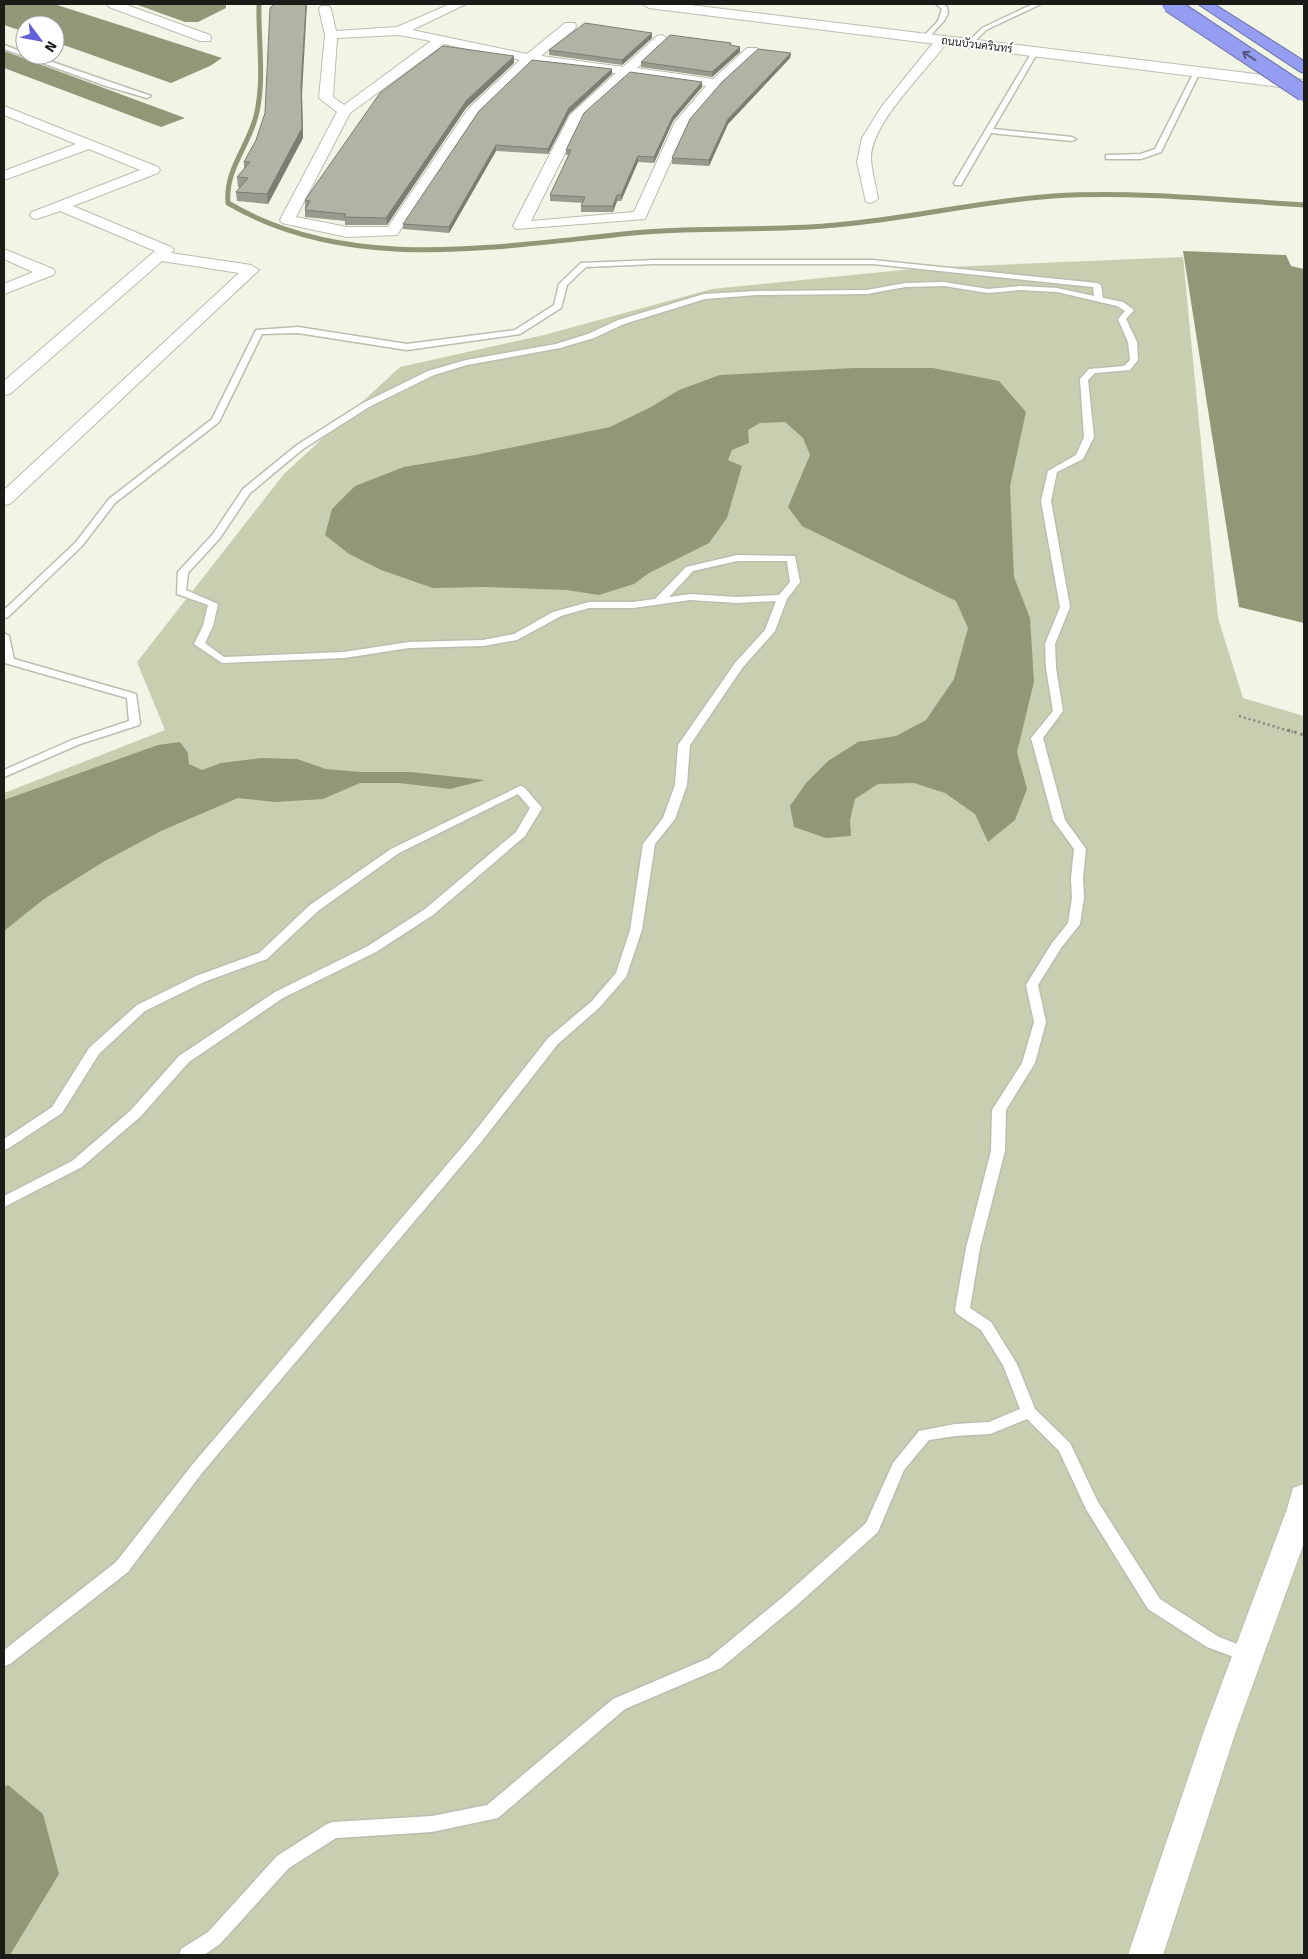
<svg xmlns="http://www.w3.org/2000/svg" width="1308" height="1959" font-family="Signika,Sarabun,sans-serif">
<style>
.green{fill:#c8ceb0}
.water{fill:#929877}
.lines{fill:none;stroke-linecap:round;stroke-linejoin:round}
.stream{stroke:#929877;stroke-width:5}
.service-casing{stroke:#bbbeaf;stroke-width:3}
.minor-casing{stroke:#bbbeaf;stroke-width:2}
.tertiary-casing{stroke:#bbbeaf;stroke-width:2}
.motorway-casing{stroke:#6a70a5;stroke-width:2}
.path-far1{stroke:#84867c;stroke-width:2.5;stroke-dasharray:2 3;stroke-linecap:butt}
.path{stroke:#84867c;stroke-width:3;stroke-dasharray:2.5 4;stroke-linecap:butt}
.service{fill:#fff;fill-rule:evenodd}
.minor{fill:#fff;fill-rule:evenodd}
.tertiary{fill:#fff;fill-rule:evenodd}
.motorway{fill:#959df2;fill-rule:evenodd}
.motorway-bridge-casing{stroke:#6a70a5;stroke-width:18;stroke-linecap:butt}
.motorway-bridge{stroke:#959df2;stroke-width:16}
.wall{fill:#989b8e}
.shaded-wall{fill:#7c7e74}
.building{fill:#b1b4a5;stroke:#7c7e74}
.oneway{stroke:#52567a}
.labels{text-anchor:middle;dominant-baseline:central;stroke-width:4;stroke-linejoin:round;paint-order:stroke}
.far-street-label{font-size:11px;fill:#1b1c17;stroke:#fff}
</style>
<rect width="100%" height="100%" fill="#f2f5e5"/>
<path class="green" d="M 1183,257 L 1218,618 L 1243,698 L 1304,716 L 1304,1955 L 4,1955 L 4,793 L 165,730 L 137,662 L 284,474 L 400,367 L 544,335 L 712,289 L 922,268 Z"/>
<path class="water" d="M 4,4 L 54,4 L 222,58 L 210,66 L 171,83 L 55,42 L 55,25 L 25,25 L 25,32 L 4,25 Z
M 135,4 L 226,4 L 226,8 L 198,22 L 185,22 Z
M 4,51 L 185,118 L 161,127 L 4,68 Z
M 1183,251 L 1286,255 L 1291,266 L 1304,269 L 1304,623 L 1239,607 Z
M 854,368 L 933,368 L 999,381 L 1026,412 L 1010,486 L 1014,577 L 1030,618 L 1034,682 L 1017,752 L 1027,789 L 1015,820 L 988,842 L 975,814 L 945,793 L 914,783 L 878,784 L 855,799 L 850,820 L 851,836 L 826,838 L 794,827 L 790,806 L 806,783 L 828,761 L 858,742 L 896,736 L 926,720 L 954,679 L 968,628 L 956,601 L 802,526 L 788,507 L 810,455 L 803,438 L 785,422 L 760,423 L 748,430 L 749,443 L 732,450 L 728,460 L 742,466 L 727,518 L 709,543 L 649,573 L 634,584 L 599,595 L 567,590 L 486,587 L 433,588 L 381,570 L 349,554 L 325,535 L 332,509 L 355,486 L 404,467 L 475,455 L 610,427 L 651,407 L 679,390 L 720,375 Z
M 180,742 L 188,753 L 189,764 L 202,770 L 221,763 L 261,758 L 297,759 L 326,769 L 361,772 L 411,772 L 485,780 L 450,789 L 399,783 L 360,783 L 323,799 L 275,802 L 238,798 L 161,831 L 103,862 L 44,899 L 4,931 L 4,800 L 158,745 Z
M 8,1785 L 43,1814 L 59,1874 L 10,1955 L 4,1955 L 4,1787 Z"/>
<g class="lines">
<path class="stream" d="M 259,4 C 258,41 265,80 256,116 C 248,147 225,170 228,203 C 353,277 508,244 645,232 C 709,227 773,231 836,225 C 909,219 980,201 1053,196 C 1137,191 1221,200 1304,205"/>
<g class="service-casing">
<path id="service" d="M 936,4 L 943,4 L 947,7 L 948,13 L 944,21 L 926,40 L 922,40 L 922,38 L 938,21 L 942,9 Z
M 1033,4 L 1041,4 L 986,30 L 971,45 L 966,44 L 982,28 Z
M 4,45 L 25,53 L 25,55 L 32,55 L 151,96 L 147,98 L 106,86 L 4,49 Z
M 1035,50 L 1038,52 L 993,129 L 1072,137 L 1076,139 L 1072,141 L 991,133 L 961,185 L 955,185 L 954,183 L 1032,52 Z
M 1197,70 L 1200,72 L 1161,152 L 1141,159 L 1106,159 L 1106,155 L 1109,155 L 1141,154 L 1155,149 L 1194,72 Z
M 655,260 L 873,260 L 1097,283 L 1101,285 L 1103,298 L 1123,302 L 1134,310 L 1126,319 L 1137,342 L 1138,360 L 1130,370 L 1095,373 L 1088,380 L 1094,437 L 1083,459 L 1057,472 L 1051,501 L 1070,607 L 1055,644 L 1056,668 L 1063,711 L 1043,738 L 1065,820 L 1086,849 L 1083,878 L 1084,898 L 1080,924 L 1061,948 L 1038,985 L 1046,1022 L 1035,1063 L 1006,1110 L 1005,1151 L 980,1248 L 970,1308 L 991,1322 L 1017,1364 L 1035,1409 L 1070,1443 L 1098,1502 L 1160,1599 L 1219,1637 L 1253,1650 L 1255,1655 L 1253,1660 L 1247,1662 L 1207,1647 L 1148,1609 L 1086,1509 L 1059,1451 L 1027,1419 L 990,1434 L 955,1436 L 929,1440 L 904,1470 L 878,1532 L 796,1606 L 721,1668 L 625,1709 L 498,1818 L 432,1832 L 336,1838 L 289,1868 L 220,1944 L 204,1955 L 179,1955 L 181,1949 L 208,1932 L 277,1856 L 327,1824 L 333,1822 L 432,1816 L 487,1805 L 613,1699 L 709,1658 L 784,1596 L 866,1523 L 893,1463 L 919,1431 L 955,1424 L 989,1422 L 1020,1409 L 1003,1365 L 981,1330 L 957,1314 L 955,1310 L 966,1248 L 991,1151 L 992,1110 L 1022,1063 L 1034,1022 L 1026,985 L 1052,943 L 1068,923 L 1072,898 L 1071,878 L 1074,849 L 1053,820 L 1031,738 L 1053,711 L 1046,668 L 1045,644 L 1060,607 L 1041,501 L 1048,471 L 1076,455 L 1084,437 L 1080,379 L 1089,369 L 1124,366 L 1130,360 L 1128,342 L 1118,319 L 1125,311 L 1117,306 L 1057,292 L 1020,290 L 988,293 L 944,286 L 905,287 L 867,294 L 757,295 L 705,299 L 624,324 L 594,338 L 560,348 L 467,365 L 434,375 L 369,407 L 303,449 L 250,493 L 220,538 L 188,573 L 186,590 L 218,604 L 213,626 L 205,643 L 224,657 L 344,652 L 409,642 L 483,640 L 514,634 L 553,612 L 589,602 L 633,602 L 655,599 L 686,567 L 737,555 L 795,556 L 800,582 L 787,599 L 775,631 L 743,667 L 690,745 L 687,785 L 675,819 L 655,844 L 642,930 L 626,977 L 599,1008 L 558,1044 L 478,1146 L 202,1473 L 128,1572 L 10,1664 L 4,1666 L 4,1650 L 116,1562 L 192,1465 L 468,1140 L 548,1038 L 591,1002 L 616,973 L 630,930 L 643,844 L 663,818 L 675,785 L 678,745 L 735,663 L 765,630 L 776,601 L 737,603 L 690,600 L 633,608 L 589,608 L 561,616 L 517,640 L 483,646 L 409,648 L 344,658 L 222,663 L 194,644 L 203,626 L 208,605 L 177,594 L 178,572 L 213,534 L 243,489 L 297,445 L 363,403 L 428,371 L 466,360 L 556,344 L 588,334 L 618,320 L 704,294 L 757,291 L 867,290 L 905,283 L 944,282 L 988,289 L 1020,286 L 1057,288 L 1094,296 L 1093,287 L 873,264 L 655,264 L 586,267 L 567,285 L 561,308 L 520,334 L 407,350 L 298,333 L 262,334 L 219,422 L 115,503 L 82,546 L 8,617 L 4,618 L 4,610 L 76,542 L 109,499 L 212,419 L 256,330 L 298,327 L 407,344 L 515,330 L 554,305 L 559,284 L 581,263 ZM 737,561 L 787,561 L 790,582 L 779,595 L 737,597 L 690,594 L 669,597 L 693,571 Z
M 4,633 L 9,636 L 14,659 L 136,694 L 140,723 L 139,725 L 80,744 L 4,777 L 4,770 L 72,740 L 129,721 L 127,698 L 5,663 Z
M 520,786 L 524,787 L 542,808 L 525,836 L 433,915 L 376,952 L 283,998 L 189,1062 L 140,1117 L 82,1167 L 4,1207 L 4,1196 L 72,1161 L 130,1111 L 179,1056 L 275,992 L 368,946 L 425,909 L 516,832 L 530,808 L 518,794 L 399,853 L 318,911 L 267,959 L 204,982 L 145,1011 L 99,1054 L 62,1113 L 9,1148 L 4,1150 L 4,1139 L 52,1107 L 89,1048 L 137,1005 L 196,976 L 259,953 L 310,905 L 391,849 Z"/>
</g>
<g class="minor-casing">
<path id="minor" d="M 107,4 L 124,4 L 210,35 L 211,38 L 210,41 L 200,41 L 109,7 Z
M 450,4 L 466,4 L 412,30 L 527,54 L 565,23 L 575,23 L 576,26 L 575,29 L 541,56 L 623,67 L 657,36 L 662,35 L 668,39 L 667,42 L 637,68 L 713,79 L 747,48 L 757,48 L 759,51 L 721,86 L 688,123 L 645,219 L 516,229 L 513,226 L 570,115 L 616,73 L 533,62 L 478,115 L 397,235 L 347,237 L 282,223 L 280,220 L 337,112 L 319,98 L 325,35 L 319,9 L 321,6 L 329,6 L 331,9 L 336,31 L 397,27 ZM 399,35 L 431,41 L 344,105 L 333,97 L 337,38 ZM 444,44 L 520,60 L 468,109 L 388,227 L 347,227 L 296,217 L 350,113 ZM 629,75 L 706,86 L 675,122 L 634,212 L 531,221 L 583,117 Z
M 942,37 L 948,41 C 927,71 873,120 871,157 C 871,171 876,185 878,199 L 871,203 L 866,202 L 857,162 L 862,138 L 882,106 L 937,38 Z
M 4,106 L 158,167 L 160,170 L 158,173 L 73,206 L 171,247 L 174,250 L 171,253 L 251,265 L 259,270 L 10,504 L 4,505 L 4,490 L 239,273 L 162,261 L 10,394 L 4,395 L 4,381 L 155,251 L 60,211 L 37,219 L 32,218 L 30,215 L 32,212 L 140,170 L 89,149 L 4,180 L 4,171 L 76,144 L 4,115 Z
M 4,249 L 53,269 L 55,272 L 53,275 L 4,294 L 4,284 L 33,272 L 4,259 Z
M 1304,1484 L 1304,1543 L 1236,1731 L 1163,1955 L 1128,1955 L 1204,1731 L 1287,1509 L 1293,1488 Z"/>
</g>
<g class="tertiary-casing">
<path id="tertiary" d="M 642,4 L 682,4 L 1304,80 L 1304,90 L 649,8 Z"/>
</g>
<g class="motorway-casing">
<path id="motorway" d="M 1198,4 L 1214,4 L 1304,61 L 1304,73 L 1299,71 Z"/>
</g>
<path class="path-far1" d="M 1239,716 L 1293,732"/>
<path class="path" d="M 1288,730 L 1304,735"/>
<use href="#service" class="service"/>
<use href="#minor" class="minor"/>
<use href="#tertiary" class="tertiary"/>
<use href="#motorway" class="motorway"/>
<g class="motorway-bridge-casing">
<path id="motorway-bridge" d="M 1170,4 L 1304,93"/>
</g>
<use href="#motorway-bridge" class="motorway-bridge"/>
</g>
<path class="wall" d="M 652,38 L 622,65 L 549,55 L 549,50 Z
M 731,43 L 731,45 L 740,47 L 740,52 L 712,77 L 641,67 L 641,62 Z
M 791,53 L 790,58 L 728,124 L 709,166 L 672,164 L 672,158 Z
M 514,63 L 466,108 L 387,225 L 345,225 L 345,221 L 305,217 L 305,200 Z
M 612,69 L 612,74 L 569,114 L 548,154 L 496,151 L 449,233 L 403,229 L 403,224 L 479,111 Z
M 702,82 L 702,87 L 673,121 L 654,163 L 638,162 L 621,201 L 617,201 L 613,212 L 581,212 L 581,206 L 583,203 L 550,201 L 550,195 L 569,155 L 566,155 L 566,150 Z
M 302,95 L 303,138 L 268,204 L 237,201 L 236,192 L 240,187 L 238,187 L 237,177 L 244,169 L 244,162 Z"/>
<path class="shaded-wall" d="M 306,4 L 307,4 L 302,95 L 303,138 L 268,204 L 267,194 L 301,86 Z
M 652,33 L 652,38 L 622,65 L 622,60 Z
M 740,47 L 740,52 L 712,77 L 712,72 Z
M 791,53 L 790,58 L 728,124 L 709,166 L 709,160 L 728,119 Z
M 514,56 L 514,63 L 466,108 L 387,225 L 386,218 L 466,101 Z
M 612,69 L 612,74 L 569,114 L 548,154 L 548,149 L 569,108 Z
M 702,82 L 702,87 L 673,121 L 654,163 L 654,157 L 673,116 Z
M 496,145 L 496,151 L 449,233 L 449,227 Z
M 638,156 L 638,162 L 621,201 L 621,195 Z
M 617,195 L 617,201 L 613,212 L 613,206 Z"/>
<path class="building" d="M 274,4 L 306,4 L 301,86 L 302,128 L 267,194 L 236,192 L 248,178 L 237,177 L 250,162 L 244,162 L 256,140 L 265,113 L 270,8 Z
M 585,23 L 652,33 L 622,60 L 549,50 Z
M 670,35 L 731,43 L 730,45 L 740,47 L 712,72 L 641,62 Z
M 443,46 L 514,56 L 466,101 L 386,218 L 344,217 L 346,214 L 305,210 L 310,201 L 305,200 L 380,93 Z
M 758,49 L 791,53 L 728,119 L 709,160 L 672,158 L 690,119 L 722,82 Z
M 532,60 L 612,69 L 569,108 L 548,149 L 496,145 L 449,227 L 403,224 L 479,111 Z
M 630,72 L 702,82 L 673,116 L 654,157 L 638,156 L 621,195 L 617,195 L 613,206 L 581,206 L 585,197 L 550,195 L 571,150 L 566,150 L 584,113 Z"/>
<defs><path id="oneway-shaft" d="M-6 0H5M1.5-3L5.5 0L1.5 3" fill="none" stroke-width="1.6" stroke-linecap="round" stroke-linejoin="round" transform="scale(1.25)"/></defs>
<use class="oneway" href="#oneway-shaft" transform="translate(1249 56) rotate(-146)"/>
<g class="labels">
<g class="far-street-label">
<text transform="translate(977 45) rotate(7)">ถนนบัวนครินทร์</text>
</g>
</g>
<rect width="1308" height="1959" fill="none" stroke="#1b1c17" stroke-width="10"/>
<g transform="translate(40 40) rotate(122)"><circle r="24" fill="#ffffff" stroke="#a4a4a2"/>
<path d="M0-4L9 19L0 12L-9 19Z" fill="#6160d9"/>
<text y="-8" font-size="14" font-weight="bold" text-anchor="middle" fill="#1b1c17">N</text>
</g>
</svg>
